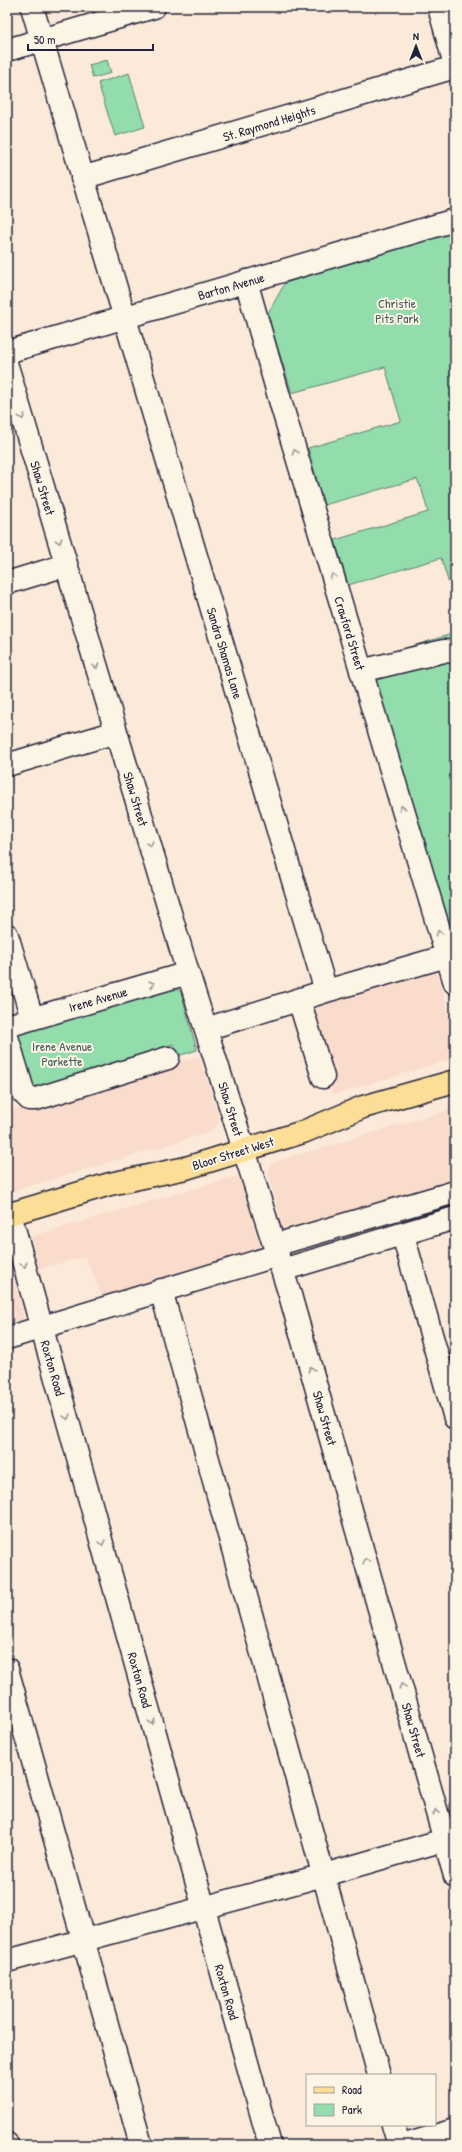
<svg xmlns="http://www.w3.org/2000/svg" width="462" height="2152" font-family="'Patrick Hand',sans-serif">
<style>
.built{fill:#fadccd}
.green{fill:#93dcac;stroke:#5a7f74}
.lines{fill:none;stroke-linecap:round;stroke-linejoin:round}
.minor-casing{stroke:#22223b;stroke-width:25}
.major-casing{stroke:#22223b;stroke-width:25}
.minor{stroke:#fcf5e5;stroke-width:22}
.major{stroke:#fcde96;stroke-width:22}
.oneway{stroke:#9a9698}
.labels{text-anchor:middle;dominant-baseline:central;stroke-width:4;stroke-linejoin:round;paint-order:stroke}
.street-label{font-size:13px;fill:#22223b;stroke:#fcf5e5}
.park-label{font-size:13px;fill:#445a5d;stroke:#fcf5e5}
</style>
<rect width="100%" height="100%" fill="#fbeada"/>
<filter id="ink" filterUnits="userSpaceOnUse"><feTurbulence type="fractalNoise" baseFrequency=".025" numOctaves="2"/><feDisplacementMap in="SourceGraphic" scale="8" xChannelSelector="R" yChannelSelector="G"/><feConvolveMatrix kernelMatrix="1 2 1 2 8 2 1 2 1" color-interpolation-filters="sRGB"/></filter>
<g filter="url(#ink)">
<path class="built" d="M 432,955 L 455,1034 L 455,1058 L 333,1095 L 306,1003 Z
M 199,1056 L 217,1111 L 219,1122 L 211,1132 L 7,1193 L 7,1112 Z
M 455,1108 L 455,1188 L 286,1240 L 268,1173 L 271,1164 L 277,1161 Z
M 237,1176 L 243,1184 L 262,1255 L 104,1300 L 85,1257 L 39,1269 L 30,1238 L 35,1235 Z
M 7,1257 L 29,1335 L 7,1342 Z"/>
<path class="green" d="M 107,60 L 111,73 L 93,78 L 89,65 Z
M 129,73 L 145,127 L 115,136 L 98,83 Z
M 455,232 L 455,603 L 441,558 L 348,585 L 335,540 L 428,512 L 422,490 L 417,479 L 324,505 L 308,448 L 401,421 L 385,367 L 292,393 L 267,315 L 285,283 Z
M 455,633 L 455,940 L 453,932 L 446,926 L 371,678 L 370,659 Z
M 175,988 L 181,992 L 197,1050 L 178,1056 L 173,1044 L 96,1069 L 97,1075 L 33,1088 L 16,1035 Z"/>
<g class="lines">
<g class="minor-casing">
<path id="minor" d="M 32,7 L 326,991
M 439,7 L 455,65
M 7,50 L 154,7
M 82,178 L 455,67
M 246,281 L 282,407 L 455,983
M 7,352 L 455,220
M 7,366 L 188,973 L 290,1295 L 455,1876
M 7,583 L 66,565
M 361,671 L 444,651 L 455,652
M 7,765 L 116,732
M 7,935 L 32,1018
M 299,1000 L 323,1077
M 7,1026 L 188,973
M 206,1029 L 326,991 L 447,956
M 7,1037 L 24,1094 L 29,1099 L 36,1099 L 168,1058
M 10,1214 L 270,2145
M 403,1235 L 455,1418
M 275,1245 L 455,1192
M 282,1270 L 455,1218
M 161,1290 L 379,2075
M 7,1338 L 278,1255
M 7,1669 L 141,2145
M 7,1961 L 324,1875 L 444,1840
M 393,2125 L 399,2145
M 7,2144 L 7,2145
M 405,2145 L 455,2130"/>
</g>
<g class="major-casing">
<path id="major" d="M 7,1215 L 110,1184 L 186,1168 L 303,1132 L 363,1107 L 455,1081"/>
</g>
<use href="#minor" class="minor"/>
<use href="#major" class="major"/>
</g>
<defs><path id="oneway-chevron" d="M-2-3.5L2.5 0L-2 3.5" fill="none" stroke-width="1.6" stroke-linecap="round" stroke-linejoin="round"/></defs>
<g class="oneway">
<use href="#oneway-chevron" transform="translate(22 417) rotate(73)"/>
<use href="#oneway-chevron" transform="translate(295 452) rotate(-107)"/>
<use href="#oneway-chevron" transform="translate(59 541) rotate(73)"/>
<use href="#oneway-chevron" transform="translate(333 576) rotate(-107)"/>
<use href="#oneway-chevron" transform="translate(96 666) rotate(73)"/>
<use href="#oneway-chevron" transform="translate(402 808) rotate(-107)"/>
<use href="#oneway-chevron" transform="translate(150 844) rotate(73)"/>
<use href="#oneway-chevron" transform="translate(439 933) rotate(-107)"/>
<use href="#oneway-chevron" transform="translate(152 984) rotate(-16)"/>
<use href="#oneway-chevron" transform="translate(24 1265) rotate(75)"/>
<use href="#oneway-chevron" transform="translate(311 1369) rotate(-106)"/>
<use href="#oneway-chevron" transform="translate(67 1417) rotate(74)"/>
<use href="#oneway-chevron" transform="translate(102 1543) rotate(74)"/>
<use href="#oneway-chevron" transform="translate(366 1561) rotate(-106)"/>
<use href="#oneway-chevron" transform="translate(402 1686) rotate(-106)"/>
<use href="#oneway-chevron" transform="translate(152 1722) rotate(74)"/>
<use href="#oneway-chevron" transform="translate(436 1812) rotate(-105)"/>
</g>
</g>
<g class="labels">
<g class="street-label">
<text transform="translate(269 123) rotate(-17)">St. Raymond Heights</text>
<text transform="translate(231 286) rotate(-16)">Barton Avenue</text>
<text transform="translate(43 488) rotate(73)">Shaw Street</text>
<text transform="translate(350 633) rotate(73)">Crawford Street</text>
<text transform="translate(225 653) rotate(73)">Sandra Shamas Lane</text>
<text transform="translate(136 799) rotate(73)">Shaw Street</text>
<text transform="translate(98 999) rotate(-16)">Irene Avenue</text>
<text transform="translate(231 1109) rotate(73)">Shaw Street</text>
<text transform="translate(233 1153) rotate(-17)">Bloor Street West</text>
<text transform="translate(53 1368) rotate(74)">Roxton Road</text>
<text transform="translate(325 1418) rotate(74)">Shaw Street</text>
<text transform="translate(140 1680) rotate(74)">Roxton Road</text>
<text transform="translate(414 1730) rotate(74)">Shaw Street</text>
<text transform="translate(227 1992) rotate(74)">Roxton Road</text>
</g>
<g class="park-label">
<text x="397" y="303">Christie<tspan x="397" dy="15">Pits Park</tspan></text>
<text x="62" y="1046">Irene Avenue<tspan x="62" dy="15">Parkette</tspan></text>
</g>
</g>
<rect width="462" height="2152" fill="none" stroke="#fcf5e5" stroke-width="24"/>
<rect x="12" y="12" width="438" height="2128" fill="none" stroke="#22223b" stroke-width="1.5" filter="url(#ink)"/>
<rect x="306" y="2074" width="130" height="52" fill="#fcf5e5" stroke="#a5a1a1"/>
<rect x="314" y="2087" width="20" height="6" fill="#fcde96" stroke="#a5a1a1"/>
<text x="342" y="2094" font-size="12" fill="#22223b">Road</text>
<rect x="314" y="2104" width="20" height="12" fill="#93dcac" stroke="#a5a1a1"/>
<text x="342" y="2114" font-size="12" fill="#22223b">Park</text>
<g transform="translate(416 46)" stroke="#fcf5e5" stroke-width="3" paint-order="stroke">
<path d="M0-3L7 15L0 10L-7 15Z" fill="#22223b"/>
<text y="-6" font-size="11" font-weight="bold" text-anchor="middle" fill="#22223b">N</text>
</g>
<path d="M28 44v6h125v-6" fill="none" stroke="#22223b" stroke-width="2"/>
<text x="34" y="44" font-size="12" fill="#22223b" stroke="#fcf5e5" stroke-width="3" paint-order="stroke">50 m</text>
</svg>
